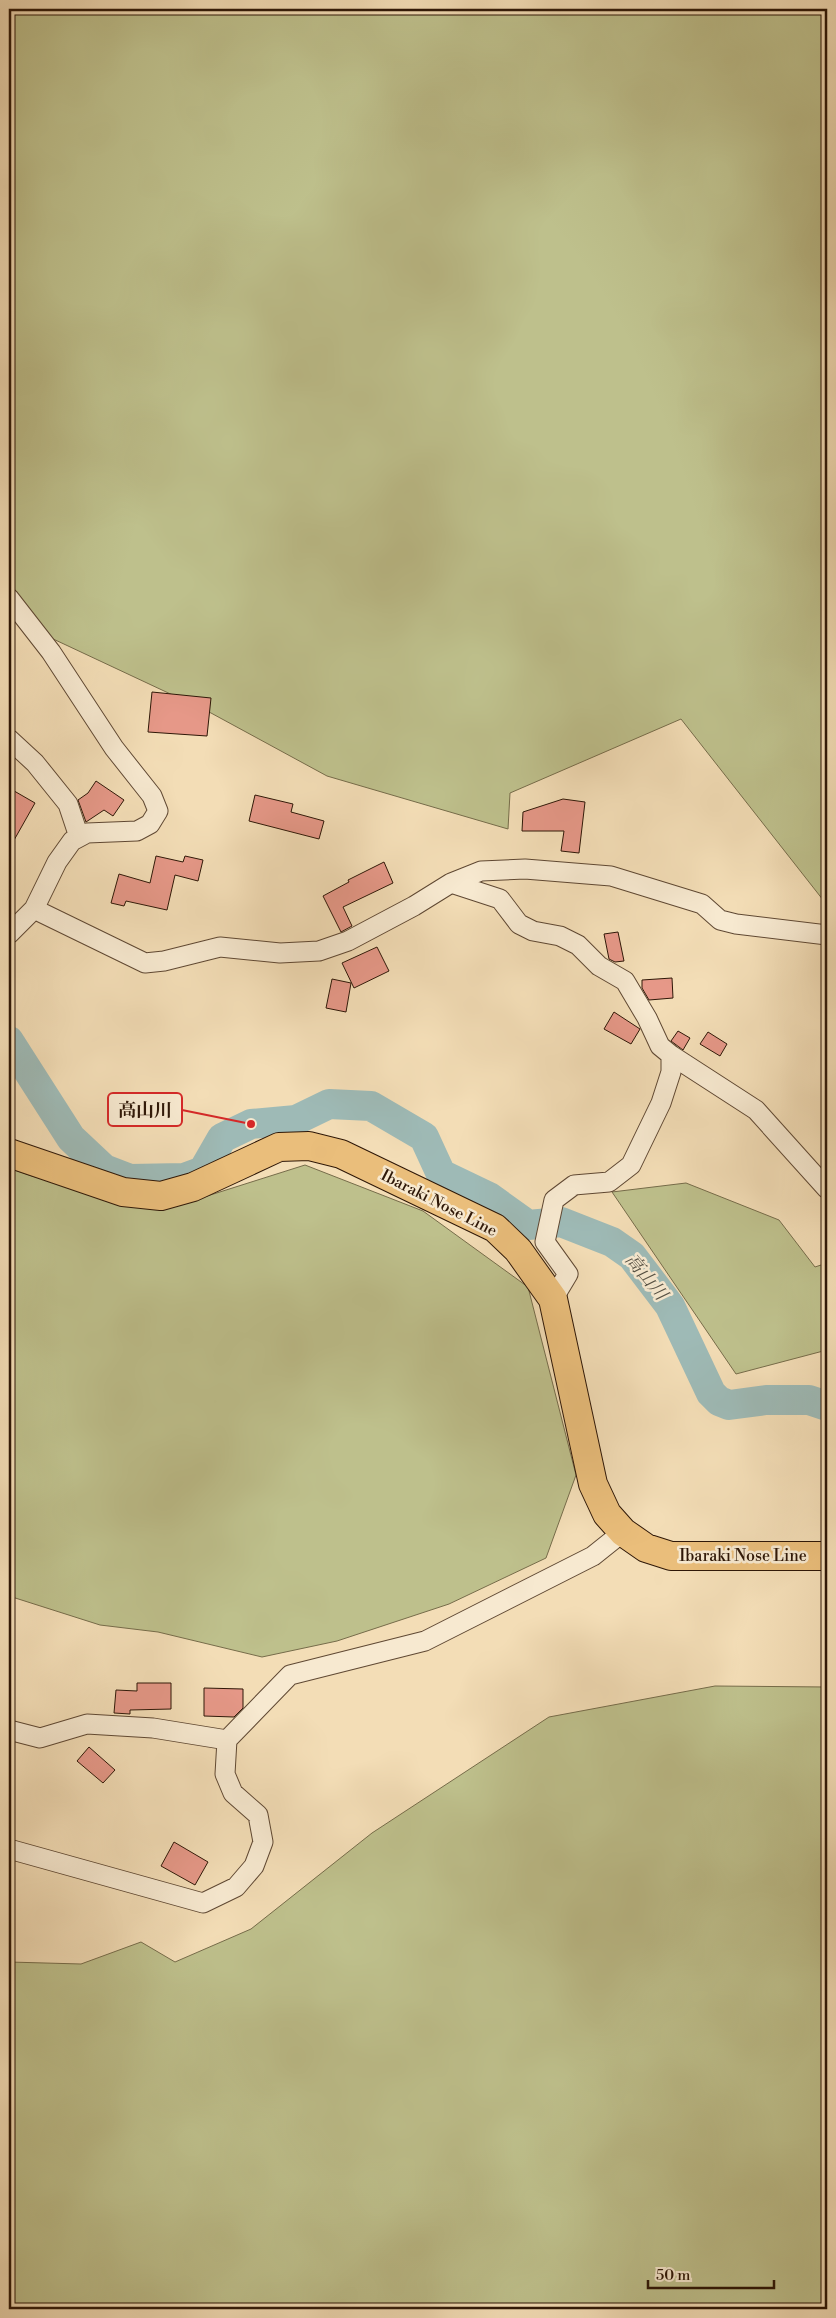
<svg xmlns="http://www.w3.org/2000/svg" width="836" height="2318" font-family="'Libre Bodoni','Noto Serif JP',serif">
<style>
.green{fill:#bec08c;stroke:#766c4a}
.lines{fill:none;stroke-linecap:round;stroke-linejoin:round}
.river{stroke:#9ebab6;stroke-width:30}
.building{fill:#e69888;stroke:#2e1707}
.street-casing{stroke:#5f4833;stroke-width:21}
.primary-casing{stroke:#2e1707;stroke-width:30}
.street{stroke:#f7e9d0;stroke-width:19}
.primary{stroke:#eabe7b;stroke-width:28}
.labels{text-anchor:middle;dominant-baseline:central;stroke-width:5;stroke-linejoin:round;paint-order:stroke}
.street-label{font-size:16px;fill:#2e1707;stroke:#f7e9d0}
.water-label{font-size:18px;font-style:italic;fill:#555044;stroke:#f7e9d0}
.leader{fill:none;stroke:#d62828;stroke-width:2}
.callout-dot{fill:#d62828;stroke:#f7e9d0;stroke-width:2}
.callout{fill:#f7e9d0;stroke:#d62828;stroke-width:2}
.callout-label{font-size:18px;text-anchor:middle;font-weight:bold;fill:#2e1707}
</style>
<rect width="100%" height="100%" fill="#f3ddb6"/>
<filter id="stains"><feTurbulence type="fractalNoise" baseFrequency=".004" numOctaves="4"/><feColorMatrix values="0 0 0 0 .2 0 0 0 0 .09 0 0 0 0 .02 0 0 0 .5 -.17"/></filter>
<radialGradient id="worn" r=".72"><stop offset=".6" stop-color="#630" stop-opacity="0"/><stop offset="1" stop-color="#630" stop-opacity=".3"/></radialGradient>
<path class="green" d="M 9,9 L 827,9 L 827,905 L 681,719 L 510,793 L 508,829 L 327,776 L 211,713 L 34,630 L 9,603 Z
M 305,1165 L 423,1211 L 528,1287 L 576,1475 L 546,1558 L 449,1604 L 337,1641 L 262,1657 L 158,1632 L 100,1625 L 9,1596 L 9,1168 L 32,1176 L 163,1210 Z
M 686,1183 L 779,1220 L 815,1267 L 827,1263 L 827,1350 L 736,1374 L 612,1192 Z
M 715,1686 L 827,1687 L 827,2309 L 9,2309 L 9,1962 L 81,1964 L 141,1942 L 175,1962 L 251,1929 L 372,1833 L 549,1717 Z"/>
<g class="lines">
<path class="river" d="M 9,1041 L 71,1138 L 104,1169 L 130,1179 L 184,1178 L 203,1171 L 222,1138 L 251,1124 L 296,1120 L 329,1104 L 371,1106 L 424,1137 L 441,1174 L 489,1197 L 528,1225 L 561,1222 L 612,1242 L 632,1256 L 670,1306 L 711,1393 L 719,1401 L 729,1405 L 766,1400 L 809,1400 L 827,1406"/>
</g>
<path class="building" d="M 152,692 L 211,698 L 207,736 L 148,732 Z
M 96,781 L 124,800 L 113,816 L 104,810 L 86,822 L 78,800 L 88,793 Z
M 9,788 L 35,803 L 9,849 Z
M 255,795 L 293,804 L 291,812 L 324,821 L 319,839 L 249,821 Z
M 563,799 L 585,802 L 579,853 L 561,851 L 564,831 L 522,831 L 523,812 Z
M 156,856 L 183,862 L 185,856 L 203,860 L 198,881 L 175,875 L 167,910 L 126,901 L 124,906 L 111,903 L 119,874 L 150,883 Z
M 384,862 L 393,883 L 343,907 L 352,926 L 341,932 L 323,896 L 349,882 L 348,880 Z
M 618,932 L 624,961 L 615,962 L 609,959 L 604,934 Z
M 377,947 L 389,971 L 354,988 L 342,963 Z
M 672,978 L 673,998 L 649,1000 L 642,988 L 642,980 Z
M 332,979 L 351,983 L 346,1012 L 326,1008 Z
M 614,1012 L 640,1029 L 631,1044 L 604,1029 Z
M 678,1031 L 690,1038 L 683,1050 L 671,1041 Z
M 708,1032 L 727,1044 L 720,1056 L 700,1044 Z
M 137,1683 L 171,1683 L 171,1709 L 130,1710 L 130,1714 L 114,1713 L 116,1690 L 137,1691 Z
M 204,1688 L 243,1689 L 243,1708 L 234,1717 L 204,1716 Z
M 89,1747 L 115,1770 L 103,1783 L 77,1761 Z
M 174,1842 L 208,1862 L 195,1885 L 161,1866 Z"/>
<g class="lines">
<g class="street-casing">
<path id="street" d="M 9,598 L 51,652 L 114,748 L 152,796 L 158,811 L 150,824 L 137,831 L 87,833 L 72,841 L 57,862 L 34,909 L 9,934
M 9,739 L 35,763 L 68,804 L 79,837
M 451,883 L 500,899 L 519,924 L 533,931 L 560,936 L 578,945 L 599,966 L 625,981 L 647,1018 L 660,1046 L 671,1055 L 671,1072 L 661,1103 L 631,1165 L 609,1182 L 574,1185 L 554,1200 L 545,1242 L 568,1274 L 553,1299
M 34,909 L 145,963 L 164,961 L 220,947 L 280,953 L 319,951 L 348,941 L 414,906 L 451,883 L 481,871 L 525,869 L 611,876 L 702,904 L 720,920 L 736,924 L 827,935
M 671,1055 L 756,1110 L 827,1189
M 9,1730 L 40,1738 L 87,1724 L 153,1728 L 227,1740 L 290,1675 L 425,1641 L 593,1556 L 623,1532
M 9,1849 L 203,1903 L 236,1887 L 254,1866 L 263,1842 L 258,1815 L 233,1793 L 225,1774 L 227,1740"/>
</g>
<g class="primary-casing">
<path id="primary" d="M 9,1153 L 123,1192 L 161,1196 L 193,1187 L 279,1147 L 309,1146 L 341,1154 L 495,1228 L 518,1250 L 553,1299 L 593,1484 L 607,1514 L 623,1532 L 646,1548 L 671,1556 L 827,1556"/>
</g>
<use href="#street" class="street"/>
<use href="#primary" class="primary"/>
</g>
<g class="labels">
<g class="street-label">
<text transform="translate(439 1203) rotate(27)">Ibaraki Nose Line</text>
<text x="743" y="1556">Ibaraki Nose Line</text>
</g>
<g class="water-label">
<text transform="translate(646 1277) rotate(50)">高山川</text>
</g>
</g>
<path class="leader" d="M251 1124L182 1110"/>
<circle class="callout-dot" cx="251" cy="1124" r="5"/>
<rect class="callout" x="108" y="1093" width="74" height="33" rx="5"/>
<g class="callout-label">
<text x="145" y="1116">高山川</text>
</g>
<rect width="836" height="2318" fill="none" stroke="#f3ddb6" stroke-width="30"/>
<rect x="10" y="10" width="816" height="2298" fill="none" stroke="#2e1707" stroke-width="2.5"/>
<rect x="15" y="15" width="806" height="2288" fill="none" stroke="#2e1707"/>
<path d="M648 2280v8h126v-8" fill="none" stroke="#2e1707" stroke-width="2.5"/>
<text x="656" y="2280" font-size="15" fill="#2e1707" stroke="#f7e9d0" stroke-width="4" paint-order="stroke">50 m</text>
<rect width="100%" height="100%" filter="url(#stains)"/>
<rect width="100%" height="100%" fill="url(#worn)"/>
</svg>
